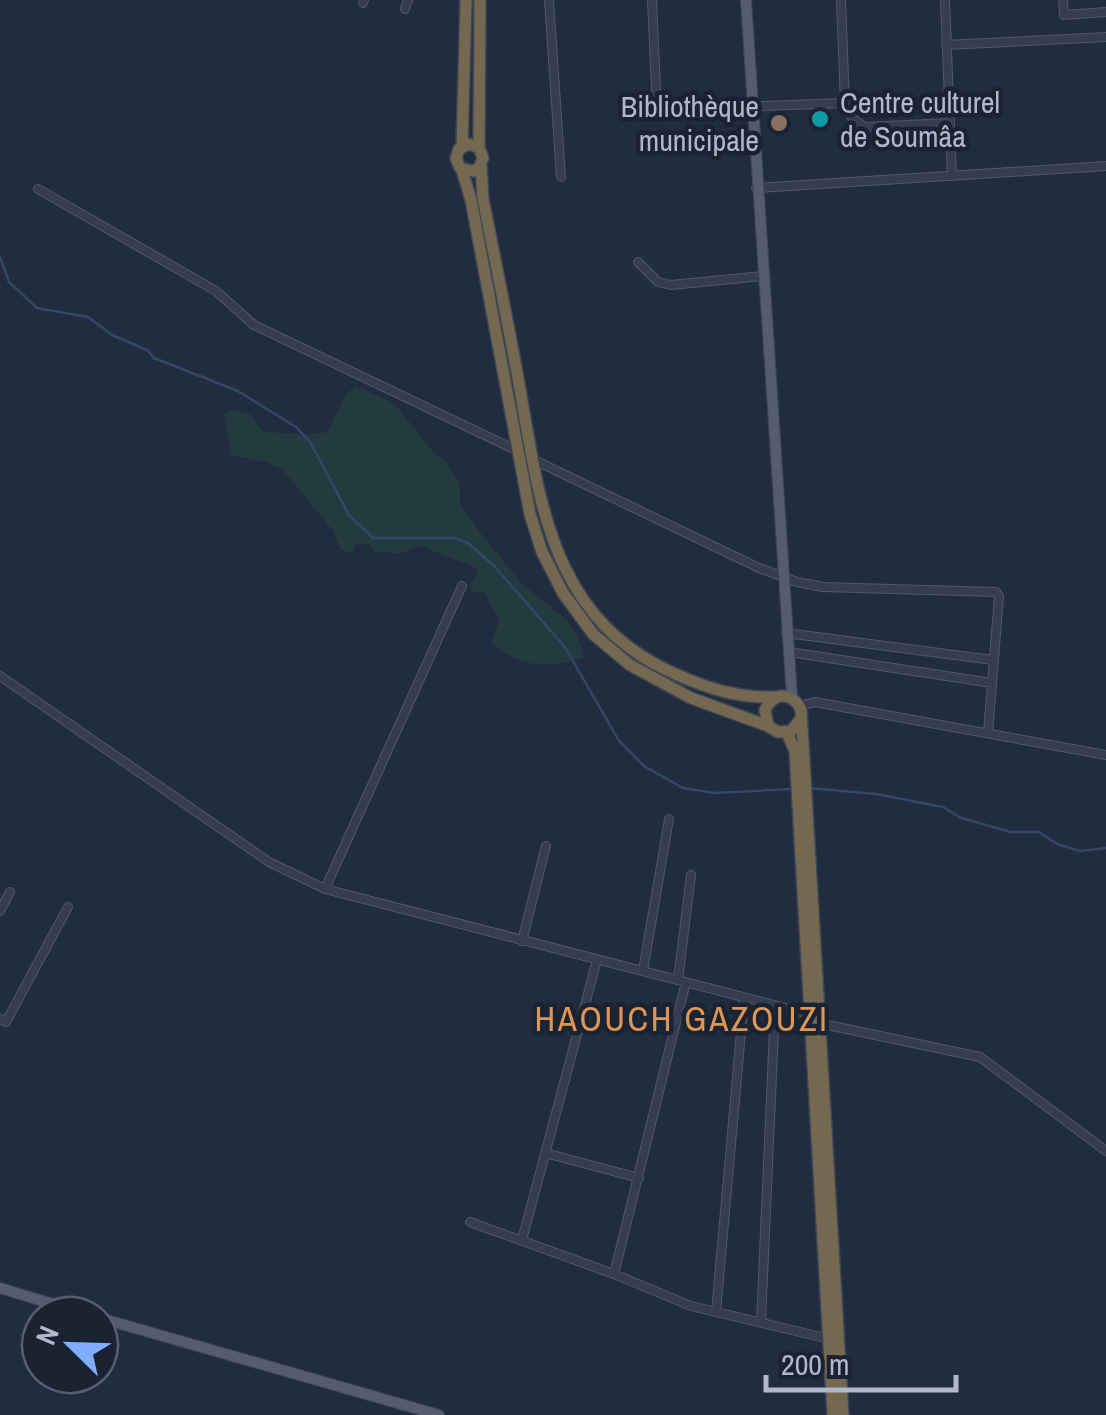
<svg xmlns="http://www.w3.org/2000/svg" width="1106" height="1415" font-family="'Archivo Narrow',sans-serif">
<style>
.green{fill:#233b3f}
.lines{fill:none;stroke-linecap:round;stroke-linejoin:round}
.stream{stroke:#334767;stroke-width:2.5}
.minor-casing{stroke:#505968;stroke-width:10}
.major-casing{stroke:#3e4756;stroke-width:12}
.highway-casing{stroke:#3d4655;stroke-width:14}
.minor{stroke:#353e4e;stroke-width:8}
.major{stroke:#535d6e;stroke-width:10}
.highway{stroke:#746851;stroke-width:11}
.culture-dot{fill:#0f9aa8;stroke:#1a2332;stroke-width:4}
.education-dot{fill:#8d6e63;stroke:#1a2332;stroke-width:4}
.labels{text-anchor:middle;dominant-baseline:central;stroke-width:9;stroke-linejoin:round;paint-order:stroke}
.poi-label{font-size:30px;fill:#b0b9c9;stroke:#1a2332;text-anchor:start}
.quarter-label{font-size:35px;letter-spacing:2.5px;fill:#de9657;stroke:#1a2332}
</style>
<rect width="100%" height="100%" fill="#212c3e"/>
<path class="green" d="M 356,386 L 394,403 L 435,454 L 445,460 L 460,484 L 460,503 L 479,531 L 523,585 L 565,618 L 577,634 L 584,657 C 552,669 517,668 491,642 L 499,622 L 485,593 L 472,591 L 471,584 L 477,574 L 476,568 L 421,546 L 400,553 L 374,552 L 370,544 L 357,543 L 352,554 L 340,549 L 333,531 L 282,469 L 265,462 L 231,455 L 224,414 L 233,410 L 252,415 L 261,430 C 279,434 310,436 327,432 L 346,394 Z"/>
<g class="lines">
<path class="stream" d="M 0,257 L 9,282 L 37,308 L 88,317 L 112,335 L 147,350 L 154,358 L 238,391 L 296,427 L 310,442 L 349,515 L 373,538 L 455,538 L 468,543 L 495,567 L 565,647 L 619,741 L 644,766 L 683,788 L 714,793 L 791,789
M 809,788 L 876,794 L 943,807 L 961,818 L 1011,832 L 1039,832 L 1057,844 L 1080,851 L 1106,848"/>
<g class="minor-casing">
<path id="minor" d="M 549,0 L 561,177
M 652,0 L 657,110 L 845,103 L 841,0
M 945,0 L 952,176
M 1063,0 L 1064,15 L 1106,12
M 363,3 L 364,0
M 405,9 L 408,0
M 946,45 L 1106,37
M 845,103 L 852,118 L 864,127 L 950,123
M 756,188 L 1106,166
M 38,189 L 216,291 L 254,325 L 518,451
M 638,262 L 658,282 L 671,285 L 763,276
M 532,459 L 759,568 L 797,582 L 823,587 L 996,592 L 999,596 L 988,733
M 786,633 L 993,660
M 789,652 L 992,683
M 0,676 L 269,862 L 325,889 L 809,1014
M 800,706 L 815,702 L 1106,755
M 325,889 L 462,586
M 0,911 L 10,892
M 522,941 L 546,846
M 643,971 L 669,819
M 678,980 L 691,875
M 0,1019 L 6,1022 L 68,907
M 823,1024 L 980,1057 L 1106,1151
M 545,1153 L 639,1178
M 470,1222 L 614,1274 L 691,1306 L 829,1339
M 522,1240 L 597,960
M 614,1274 L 686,982
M 716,1312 L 744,999
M 761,1322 L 775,1007"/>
</g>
<g class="major-casing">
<path id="major" d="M 746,0 L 792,697
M 0,1288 L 89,1315
M 100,1318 L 439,1415"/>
</g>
<g class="highway-casing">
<path id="highway" d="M 462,147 L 466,0
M 479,148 L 469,144 L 459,149 L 456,158 L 460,168 L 473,171 L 479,168 L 483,158 L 479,148 L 480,0
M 481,165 L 483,199 C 495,259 507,318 518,378 C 540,501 549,621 680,676 C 712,690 740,698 775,697
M 462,170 L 471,200 L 530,514 L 542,552 L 563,593 L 593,634 L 630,665 L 691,698 L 768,726
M 801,719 L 791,731 L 778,732 L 768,726 L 765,710 C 774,691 793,692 801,710 L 843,1415
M 787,733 L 795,751 L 833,1415"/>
</g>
<use href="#minor" class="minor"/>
<use href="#major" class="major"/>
<use href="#highway" class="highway"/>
</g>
<circle class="culture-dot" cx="820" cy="119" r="10"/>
<circle class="education-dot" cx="779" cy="123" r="10"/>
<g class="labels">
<g class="poi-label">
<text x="840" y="102">Centre culturel<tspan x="840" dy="34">de Soumâa</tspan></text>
<text x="759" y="106" text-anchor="end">Bibliothèque<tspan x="759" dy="34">municipale</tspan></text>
</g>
<g class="quarter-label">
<text x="682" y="1018">HAOUCH GAZOUZI</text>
</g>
</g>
<g transform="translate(70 1345) rotate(293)"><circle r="48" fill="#1a2332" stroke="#565f6e" stroke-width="2.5"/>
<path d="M0-8L18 38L0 25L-18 38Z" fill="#7fadff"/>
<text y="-15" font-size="28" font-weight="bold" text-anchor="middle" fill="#b0b9c9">N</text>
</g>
<path d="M766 1375v15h190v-15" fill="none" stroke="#b0b9c9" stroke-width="5"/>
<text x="781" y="1375" font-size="30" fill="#b0b9c9" stroke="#1a2332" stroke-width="8" paint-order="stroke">200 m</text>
</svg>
